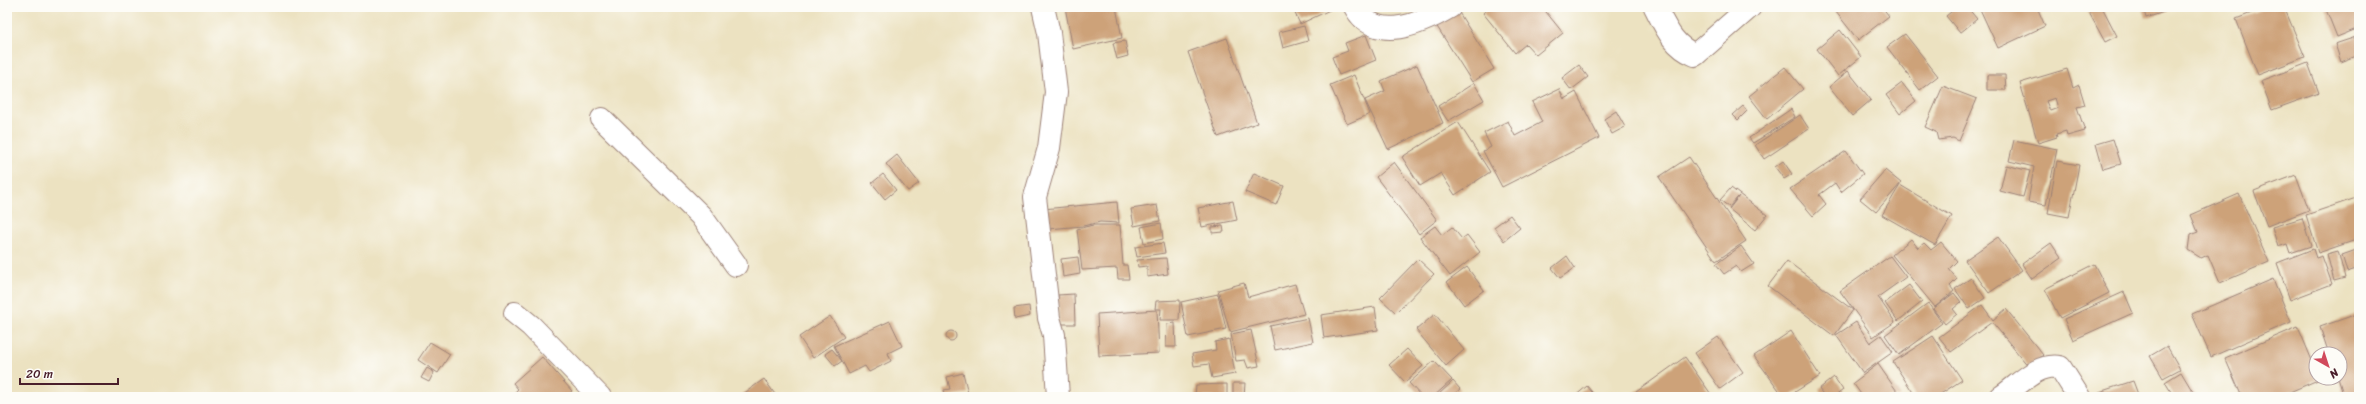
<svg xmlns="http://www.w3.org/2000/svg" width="2366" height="404" font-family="Sriracha,sans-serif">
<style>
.building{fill:#cda279;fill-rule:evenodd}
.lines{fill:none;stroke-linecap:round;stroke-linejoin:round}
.minor-casing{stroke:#9b8076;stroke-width:24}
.minor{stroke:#fff;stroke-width:22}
</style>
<rect width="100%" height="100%" fill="#fdfcf7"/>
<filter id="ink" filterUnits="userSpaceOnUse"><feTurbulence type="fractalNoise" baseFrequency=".025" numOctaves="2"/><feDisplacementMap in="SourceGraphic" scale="8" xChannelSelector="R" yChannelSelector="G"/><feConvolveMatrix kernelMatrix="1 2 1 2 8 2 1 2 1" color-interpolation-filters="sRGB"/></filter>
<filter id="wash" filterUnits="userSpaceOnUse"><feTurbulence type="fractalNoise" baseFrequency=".012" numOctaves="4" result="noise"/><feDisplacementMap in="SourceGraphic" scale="16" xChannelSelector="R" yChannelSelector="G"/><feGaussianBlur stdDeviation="0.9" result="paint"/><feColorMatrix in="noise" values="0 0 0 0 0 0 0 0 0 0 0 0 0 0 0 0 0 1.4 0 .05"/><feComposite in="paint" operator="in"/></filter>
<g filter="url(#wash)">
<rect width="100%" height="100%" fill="#ece2c1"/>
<g id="blocks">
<path class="building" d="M 1065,7 L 1116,7 L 1122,38 L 1073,49 Z
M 1292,7 L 1336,7 L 1300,24 Z
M 1490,7 L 1542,7 L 1563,33 L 1536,55 L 1526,44 L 1515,53 L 1483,13 Z
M 1832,7 L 1882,7 L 1889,16 L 1858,40 Z
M 1957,7 L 1967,7 L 1977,19 L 1960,33 L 1946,16 Z
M 1979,7 L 2037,7 L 2045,26 L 1998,48 Z
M 2086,7 L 2102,7 L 2117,36 L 2105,42 Z
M 2143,7 L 2179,7 L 2146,18 Z
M 2267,7 L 2284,7 L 2305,57 L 2258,75 L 2236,19 Z
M 2325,7 L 2359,7 L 2359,28 L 2337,37 Z
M 1458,11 L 1494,69 L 1472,82 L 1436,25 Z
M 1304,26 L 1308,41 L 1283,48 L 1279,32 Z
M 1840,30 L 1861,57 L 1838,76 L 1817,49 Z
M 1905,34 L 1938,76 L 1920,90 L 1887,47 Z
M 1366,35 L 1376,60 L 1339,75 L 1332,57 L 1348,51 L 1345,43 Z
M 2359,36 L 2359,55 L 2341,62 L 2335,44 Z
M 1227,38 L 1257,123 L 1218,137 L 1188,52 Z
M 1125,41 L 1128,56 L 1117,59 L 1113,43 Z
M 2308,63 L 2319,93 L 2272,110 L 2261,81 Z
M 1417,65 L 1443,123 L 1388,149 L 1365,100 L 1385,91 L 1381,81 Z
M 1579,65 L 1588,77 L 1571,90 L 1562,78 Z
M 1785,67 L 1803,89 L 1767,119 L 1749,96 Z
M 2067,69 L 2073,88 L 2079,85 L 2085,105 L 2077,107 L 2085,131 L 2067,136 L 2066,131 L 2056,134 L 2057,137 L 2038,143 L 2020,83 ZM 2055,98 L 2058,108 L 2050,111 L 2046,101 Z
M 1848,71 L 1871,100 L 1852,116 L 1829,87 Z
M 1354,75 L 1370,114 L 1347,124 L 1330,85 Z
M 1987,75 L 2005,75 L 2006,90 L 1987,90 Z
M 1474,83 L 1484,100 L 1448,121 L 1438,106 Z
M 1902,83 L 1916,101 L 1900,114 L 1886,95 Z
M 1943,86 L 1977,99 L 1959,141 L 1953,138 L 1938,140 L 1936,132 L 1925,127 Z
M 1559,89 L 1564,99 L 1576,92 L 1599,138 L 1502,187 L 1483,151 L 1491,147 L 1484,133 L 1508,121 L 1515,136 L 1542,122 L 1532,102 Z
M 1743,106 L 1747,111 L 1738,120 L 1733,115 Z
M 1791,109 L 1795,117 L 1753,143 L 1749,138 Z
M 1616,111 L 1625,127 L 1612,134 L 1604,119 Z
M 1800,115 L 1809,129 L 1764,159 L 1755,145 Z
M 1458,122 L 1490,172 L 1455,195 L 1441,173 L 1420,186 L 1402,157 Z
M 2113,139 L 2121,164 L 2103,169 L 2096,144 Z
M 2014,140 L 2057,149 L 2046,205 L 2028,202 L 2034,167 L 2009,161 Z
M 1846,151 L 1863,174 L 1841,192 L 1835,183 L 1819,195 L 1826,204 L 1813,216 L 1790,189 Z
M 897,155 L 919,183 L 908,191 L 886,164 Z
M 1689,157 L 1746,241 L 1716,261 L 1659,177 Z
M 1783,161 L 1792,174 L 1784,179 L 1775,167 Z
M 2057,161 L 2079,165 L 2069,217 L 2048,213 Z
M 1394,162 L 1437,220 L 1419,234 L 1376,177 Z
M 2006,165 L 2030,171 L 2023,197 L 2000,191 Z
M 1885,170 L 1901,183 L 1876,212 L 1860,199 Z
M 1254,173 L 1284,186 L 1276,205 L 1245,192 Z
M 883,174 L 896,190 L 885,199 L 872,183 Z
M 2296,175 L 2309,210 L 2267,226 L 2254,191 Z
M 1900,185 L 1952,216 L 1935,245 L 1882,215 Z
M 1731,188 L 1767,215 L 1755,230 L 1729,209 L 1739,196 L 1729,207 L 1720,200 Z
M 2239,194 L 2269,262 L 2220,283 L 2208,255 L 2201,258 L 2188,250 L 2190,235 L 2198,232 L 2191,215 Z
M 2359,197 L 2359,239 L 2318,253 L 2306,215 Z
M 1233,201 L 1237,220 L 1202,227 L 1198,208 Z
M 1117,202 L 1119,223 L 1100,222 L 1083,226 L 1048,229 L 1043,209 Z
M 1157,205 L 1160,221 L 1134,226 L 1131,209 Z
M 1510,215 L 1520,228 L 1504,241 L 1494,227 Z
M 2302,218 L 2311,246 L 2290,253 L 2287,244 L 2278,247 L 2272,227 Z
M 1161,223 L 1163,239 L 1144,243 L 1141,227 Z
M 1093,225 L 1120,225 L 1123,265 L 1127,265 L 1129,279 L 1118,279 L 1117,268 L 1082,270 L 1077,229 Z
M 1223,226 L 1224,232 L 1212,233 L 1212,227 Z
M 1435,226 L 1442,235 L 1452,227 L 1462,239 L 1467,235 L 1480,252 L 1450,276 L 1420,237 Z
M 1998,237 L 2022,270 L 1989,293 L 1965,260 Z
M 1911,239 L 1918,248 L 1924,243 L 1931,250 L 1941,242 L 1957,261 L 1949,269 L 1957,279 L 1950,286 L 1954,291 L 1935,307 L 1892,255 Z
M 1163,243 L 1165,253 L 1137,257 L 1135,247 Z
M 2051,243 L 2061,258 L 2032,279 L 2022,264 Z
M 1741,246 L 1754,264 L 1741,272 L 1736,266 L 1724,274 L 1716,264 Z
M 2313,249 L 2316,258 L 2322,256 L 2332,284 L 2290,300 L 2277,263 Z
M 2359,249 L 2359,268 L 2347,272 L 2342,255 Z
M 2338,251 L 2345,278 L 2334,281 L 2327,254 Z
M 1567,256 L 1575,268 L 1560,278 L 1552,268 Z
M 1890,256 L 1906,277 L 1878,297 L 1895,322 L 1873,337 L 1840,291 Z
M 1078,257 L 1080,274 L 1063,277 L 1061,259 Z
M 1166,258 L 1168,274 L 1147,277 L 1147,266 L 1138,267 L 1137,260 Z
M 1418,259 L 1434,274 L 1396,313 L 1380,298 Z
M 1787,261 L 1853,310 L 1834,336 L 1768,286 Z
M 2094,264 L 2109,293 L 2060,318 L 2045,289 Z
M 1467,267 L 1484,290 L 1464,305 L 1447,282 Z
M 1971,278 L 1985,298 L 1969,309 L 1955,289 Z
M 2273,279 L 2291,322 L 2211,357 L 2192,314 Z
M 1244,283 L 1248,297 L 1295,284 L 1304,314 L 1230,332 L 1218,290 Z
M 1909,285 L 1922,302 L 1898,321 L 1885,303 Z
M 2124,292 L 2133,313 L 2073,340 L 2064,319 Z
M 1954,293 L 1961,302 L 1953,309 L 1957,314 L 1945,324 L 1933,309 Z
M 1074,294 L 1075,324 L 1059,324 L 1058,295 Z
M 1218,294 L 1226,329 L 1188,337 L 1181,302 Z
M 1180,300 L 1179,320 L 1160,320 L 1161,309 L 1155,309 L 1156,301 Z
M 1928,303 L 1942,323 L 1899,355 L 1885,335 Z
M 1982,305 L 1993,320 L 2006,309 L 2043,355 L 2029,367 L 1992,322 L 1951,352 L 1939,337 Z
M 1029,306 L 1030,316 L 1015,319 L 1014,308 Z
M 1375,307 L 1378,330 L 1324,338 L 1321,315 Z
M 1157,310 L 1159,353 L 1099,356 L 1097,314 Z
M 1435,314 L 1464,350 L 1446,366 L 1416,330 Z
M 2357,314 L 2359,321 L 2359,397 L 2344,397 L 2338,378 L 2340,378 L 2340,354 L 2329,354 L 2320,327 Z
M 830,316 L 844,337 L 813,358 L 799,337 Z
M 1308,318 L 1313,342 L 1275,350 L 1270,326 Z
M 890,321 L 902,346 L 888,353 L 891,361 L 869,372 L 865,366 L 849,374 L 834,346 Z
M 1856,322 L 1870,343 L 1881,335 L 1893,352 L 1863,373 L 1836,335 Z
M 1175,323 L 1176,347 L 1166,347 L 1167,324 Z
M 2298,327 L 2316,370 L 2316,378 L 2320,379 L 2278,397 L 2242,397 L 2225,358 Z
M 1251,330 L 1259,366 L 1248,368 L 1245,360 L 1236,361 L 1231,334 Z
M 1791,331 L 1820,376 L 1787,397 L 1784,397 L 1754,356 Z
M946 336a5 5 0 1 1 10 0a5 5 0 1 1-10 0Z
M 1933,336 L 1962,380 L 1936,397 L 1916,397 L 1893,362 Z
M 1718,337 L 1743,372 L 1720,389 L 1695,353 Z
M 1229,339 L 1235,374 L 1212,378 L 1209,364 L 1194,366 L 1192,354 L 1216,350 L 1215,342 Z
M 430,342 L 450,354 L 438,373 L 418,360 Z
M 2167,346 L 2180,369 L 2163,378 L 2150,356 Z
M 832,349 L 842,361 L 835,366 L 825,354 Z
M 1407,349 L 1423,366 L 1405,382 L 1389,365 Z
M 542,357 L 572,391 L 565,397 L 510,397 L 518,389 L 513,383 Z
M 1685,357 L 1713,397 L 1629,397 Z
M 1434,361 L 1452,380 L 1433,397 L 1422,397 L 1409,383 Z
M 1878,364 L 1901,397 L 1863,397 L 1853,383 Z
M 427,368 L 434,372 L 429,382 L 421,378 Z
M 2181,372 L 2196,397 L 2174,397 L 2165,382 Z
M 963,373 L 968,393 L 946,397 L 944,390 L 950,389 L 947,377 Z
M 1834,377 L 1843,390 L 1834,397 L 1825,397 L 1819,389 Z
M 764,379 L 777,397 L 739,397 Z
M 1453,381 L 1460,389 L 1451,397 L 1436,397 Z
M 2133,381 L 2139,397 L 2101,397 L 2099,392 Z
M 1233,383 L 1245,383 L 1244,397 L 1233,397 Z
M 1227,384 L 1227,397 L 1195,397 L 1196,385 Z
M 1587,386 L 1596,397 L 1574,397 Z"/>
</g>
</g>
<g filter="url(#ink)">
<use href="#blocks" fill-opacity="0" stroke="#9b8076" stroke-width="1"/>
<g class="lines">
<g class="minor-casing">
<path id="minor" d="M 1043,7 L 1049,33 L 1056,92 L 1049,148 L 1035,197 L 1049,318 L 1054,335 L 1058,397
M 1355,7 C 1375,44 1421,24 1450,7
M 1655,7 C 1666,28 1673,46 1695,55 L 1750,7
M 602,119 L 701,216 L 736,265
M 515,313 L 531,326 L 600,397
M 2001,397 C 2019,385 2037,363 2060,367 L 2079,397"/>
</g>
<use href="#minor" class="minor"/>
</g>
</g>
<rect width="2366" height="404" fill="none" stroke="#fdfcf7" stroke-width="24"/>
<g transform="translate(2328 366) rotate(141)"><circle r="19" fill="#fdfcf7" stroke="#b5a4a5"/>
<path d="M0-3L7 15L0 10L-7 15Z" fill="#d1495b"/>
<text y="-6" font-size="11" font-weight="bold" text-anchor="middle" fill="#4a1f2b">N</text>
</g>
<path d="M20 378v6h98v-6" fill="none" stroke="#4a1f2b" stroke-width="2"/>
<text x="26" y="378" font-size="12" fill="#4a1f2b" stroke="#fdfcf7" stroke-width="3" paint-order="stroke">20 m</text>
</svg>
